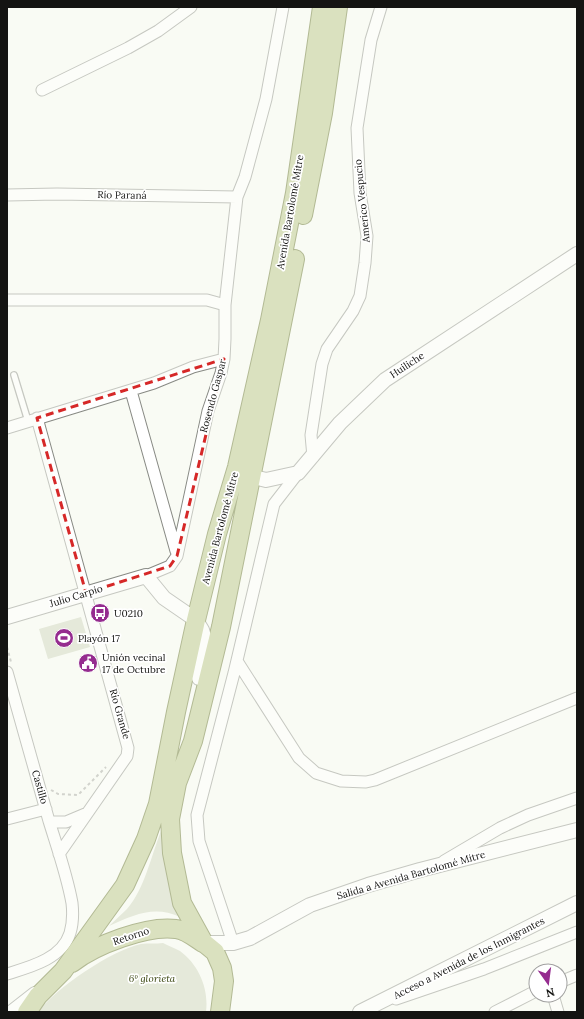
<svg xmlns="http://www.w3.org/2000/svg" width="584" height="1019" font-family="Lora,serif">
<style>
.green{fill:#ccd2bb}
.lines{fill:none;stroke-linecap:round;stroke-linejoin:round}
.service-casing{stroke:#888a84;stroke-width:8}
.minor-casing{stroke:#888a84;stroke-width:13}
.tertiary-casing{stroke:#888a84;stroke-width:16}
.primary-casing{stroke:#5c6a20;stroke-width:20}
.path{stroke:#a2a39e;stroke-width:2;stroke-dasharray:3 3;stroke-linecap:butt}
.service{stroke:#fff;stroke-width:5.5}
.minor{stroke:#fff;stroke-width:11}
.tertiary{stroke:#fff;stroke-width:14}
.primary{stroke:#b4c17e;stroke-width:18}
.marked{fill:none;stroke:#d62828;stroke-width:3;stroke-dasharray:8 5;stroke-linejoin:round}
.labels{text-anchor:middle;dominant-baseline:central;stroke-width:3.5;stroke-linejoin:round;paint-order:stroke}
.street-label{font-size:10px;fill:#141412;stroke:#fff}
.poi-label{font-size:10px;fill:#141412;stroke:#fff;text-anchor:start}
.park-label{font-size:10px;font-style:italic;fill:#3c4812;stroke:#fff}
</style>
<rect width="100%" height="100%" fill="#f9fbf4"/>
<path class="green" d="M 81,617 L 90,647 L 48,659 L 39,629 Z
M 161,831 L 180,917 C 154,905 134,915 109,926 C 115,920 121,915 127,909 C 145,888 151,856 161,831 Z
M 163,943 C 168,946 175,948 180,951 C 199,965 209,989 206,1012 L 38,1012 C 56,988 112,950 141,944 C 148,943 156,944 163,943 Z"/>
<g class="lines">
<g class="service-casing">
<path id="service" d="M 14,375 L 28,421"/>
</g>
<g class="minor-casing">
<path id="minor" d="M 42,90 L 128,48 L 158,31 L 191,7
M 7,195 L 57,194 L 237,197
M 7,300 L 207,300 L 225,305
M 131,391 L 176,551
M 37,418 L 128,748 L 127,756 L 59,854
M 7,428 L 154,383 L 193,367 L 224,359
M 313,457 L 311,435 L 322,364 L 327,349 L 353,311 L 360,296 L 365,263 L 367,236 L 360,193 L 357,128 L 371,40 L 381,7
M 146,576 L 170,566 L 177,556 L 208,411 L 221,373 L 224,359 L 225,339 L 225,305 L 237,197 L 245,177 L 266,99 L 283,7
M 237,661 L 299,758 L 316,773 L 341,781 L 366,782 L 375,780 L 577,698
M 7,672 C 21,721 35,771 49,821 C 57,847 67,875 72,903 C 73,912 73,923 70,933 C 62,959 30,967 7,974
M 7,819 L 46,809
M 50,822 L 66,822 L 85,814
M 444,861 L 500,828 L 528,815 L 577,798
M 233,943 L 199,841 L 197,815 L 234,673 L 274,504 L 298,473
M 560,982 L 577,975
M 553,995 L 558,1012
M 396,999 L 484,969 L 577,932
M 495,1012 L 536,991"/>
</g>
<g class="tertiary-casing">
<path id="tertiary" d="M 250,476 L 266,480 L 298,473 L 340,423 L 385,380 L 577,254
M 7,617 L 146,576 L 164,598 L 196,620 L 202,630 L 206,643 L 199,678
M 204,943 L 233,943 L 250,938 L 310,905 L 368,885 L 420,870 L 577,830
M 12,1012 L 35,994
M 360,1012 L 577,903"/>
</g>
<g class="primary-casing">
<path id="primary" d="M 303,215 L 323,113 L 338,7
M 72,963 C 95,945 147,925 176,929 C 186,930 195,938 203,943
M 27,1012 L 38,996 L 63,971 L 125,885 L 146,839 L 158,804 L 176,712 L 196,620 L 217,534 L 237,467 L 270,320 L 295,193 L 322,7
M 220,1012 L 224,981 L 222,968 L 215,952 L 204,943 L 182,903 L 172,853 L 170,819 L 177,783 L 193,741 L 221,627 L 295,259"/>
</g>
<path class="path" d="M 7,647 L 11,662
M 51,790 L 58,794 L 78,795 L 106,767"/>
<use href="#service" class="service"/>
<use href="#minor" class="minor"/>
<use href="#tertiary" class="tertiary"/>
<use href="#primary" class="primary"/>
</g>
<path d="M0 0H584V1019H0ZM 224,359 L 177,556 L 170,566 L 86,593 L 37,418 Z" fill="#f9fbf4" fill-opacity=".55" fill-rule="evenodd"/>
<path class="marked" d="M 224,359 L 177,556 L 170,566 L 86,593 L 37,418 Z"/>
<defs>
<g id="bus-disc" transform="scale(1)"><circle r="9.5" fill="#952c8f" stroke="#fff"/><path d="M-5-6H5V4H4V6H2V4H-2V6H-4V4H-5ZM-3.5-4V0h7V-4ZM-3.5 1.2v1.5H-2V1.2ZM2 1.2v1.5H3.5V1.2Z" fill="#fff"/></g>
<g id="stadium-disc" transform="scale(1)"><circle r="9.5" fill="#952c8f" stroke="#fff"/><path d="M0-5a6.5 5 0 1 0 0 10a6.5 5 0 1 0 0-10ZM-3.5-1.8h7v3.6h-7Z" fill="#fff"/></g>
<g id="civic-disc" transform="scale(1)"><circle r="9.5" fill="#952c8f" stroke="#fff"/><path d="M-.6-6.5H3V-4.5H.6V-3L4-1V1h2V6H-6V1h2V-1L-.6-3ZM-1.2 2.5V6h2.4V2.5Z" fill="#fff"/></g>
</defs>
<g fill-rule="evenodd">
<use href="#bus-disc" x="100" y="613"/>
<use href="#stadium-disc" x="64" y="638"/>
<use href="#civic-disc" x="88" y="663"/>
</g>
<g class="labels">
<g class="street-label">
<text transform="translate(122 195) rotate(1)">Río Paraná</text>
<text transform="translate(362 201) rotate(-96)">Americo Vespucio</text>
<text transform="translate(290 212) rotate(-80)">Avenida Bartolomé Mitre</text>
<text transform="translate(407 365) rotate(-33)">Huiliche</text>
<text transform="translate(213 396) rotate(-75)">Rosendo Gaspar</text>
<text transform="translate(220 528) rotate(-75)">Avenida Bartolomé Mitre</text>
<text transform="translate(76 596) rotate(-17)">Julio Carpio</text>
<text transform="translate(120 714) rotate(74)">Río Grande</text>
<text transform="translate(40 787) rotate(74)">Castillo</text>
<text transform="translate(411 875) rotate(-16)">Salida a Avenida Bartolomé Mitre</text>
<text transform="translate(131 936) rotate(-18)">Retorno</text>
<text transform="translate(469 958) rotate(-27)">Acceso a Avenida de los Inmigrantes</text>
</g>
<g class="poi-label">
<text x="114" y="613">U0210</text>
<text x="78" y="638">Playón 17</text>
<text x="102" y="657">Unión vecinal<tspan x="102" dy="12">17 de Octubre</tspan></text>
</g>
<g class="park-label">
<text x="152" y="978">6º glorieta</text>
</g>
</g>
<rect width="584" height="1019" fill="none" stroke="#141412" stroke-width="16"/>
<g transform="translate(548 983) rotate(166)"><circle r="19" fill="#ffffff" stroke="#a1a1a0"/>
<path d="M0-3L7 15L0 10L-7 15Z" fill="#952c8f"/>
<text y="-6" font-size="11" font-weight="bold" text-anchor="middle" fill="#141412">N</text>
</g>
</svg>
